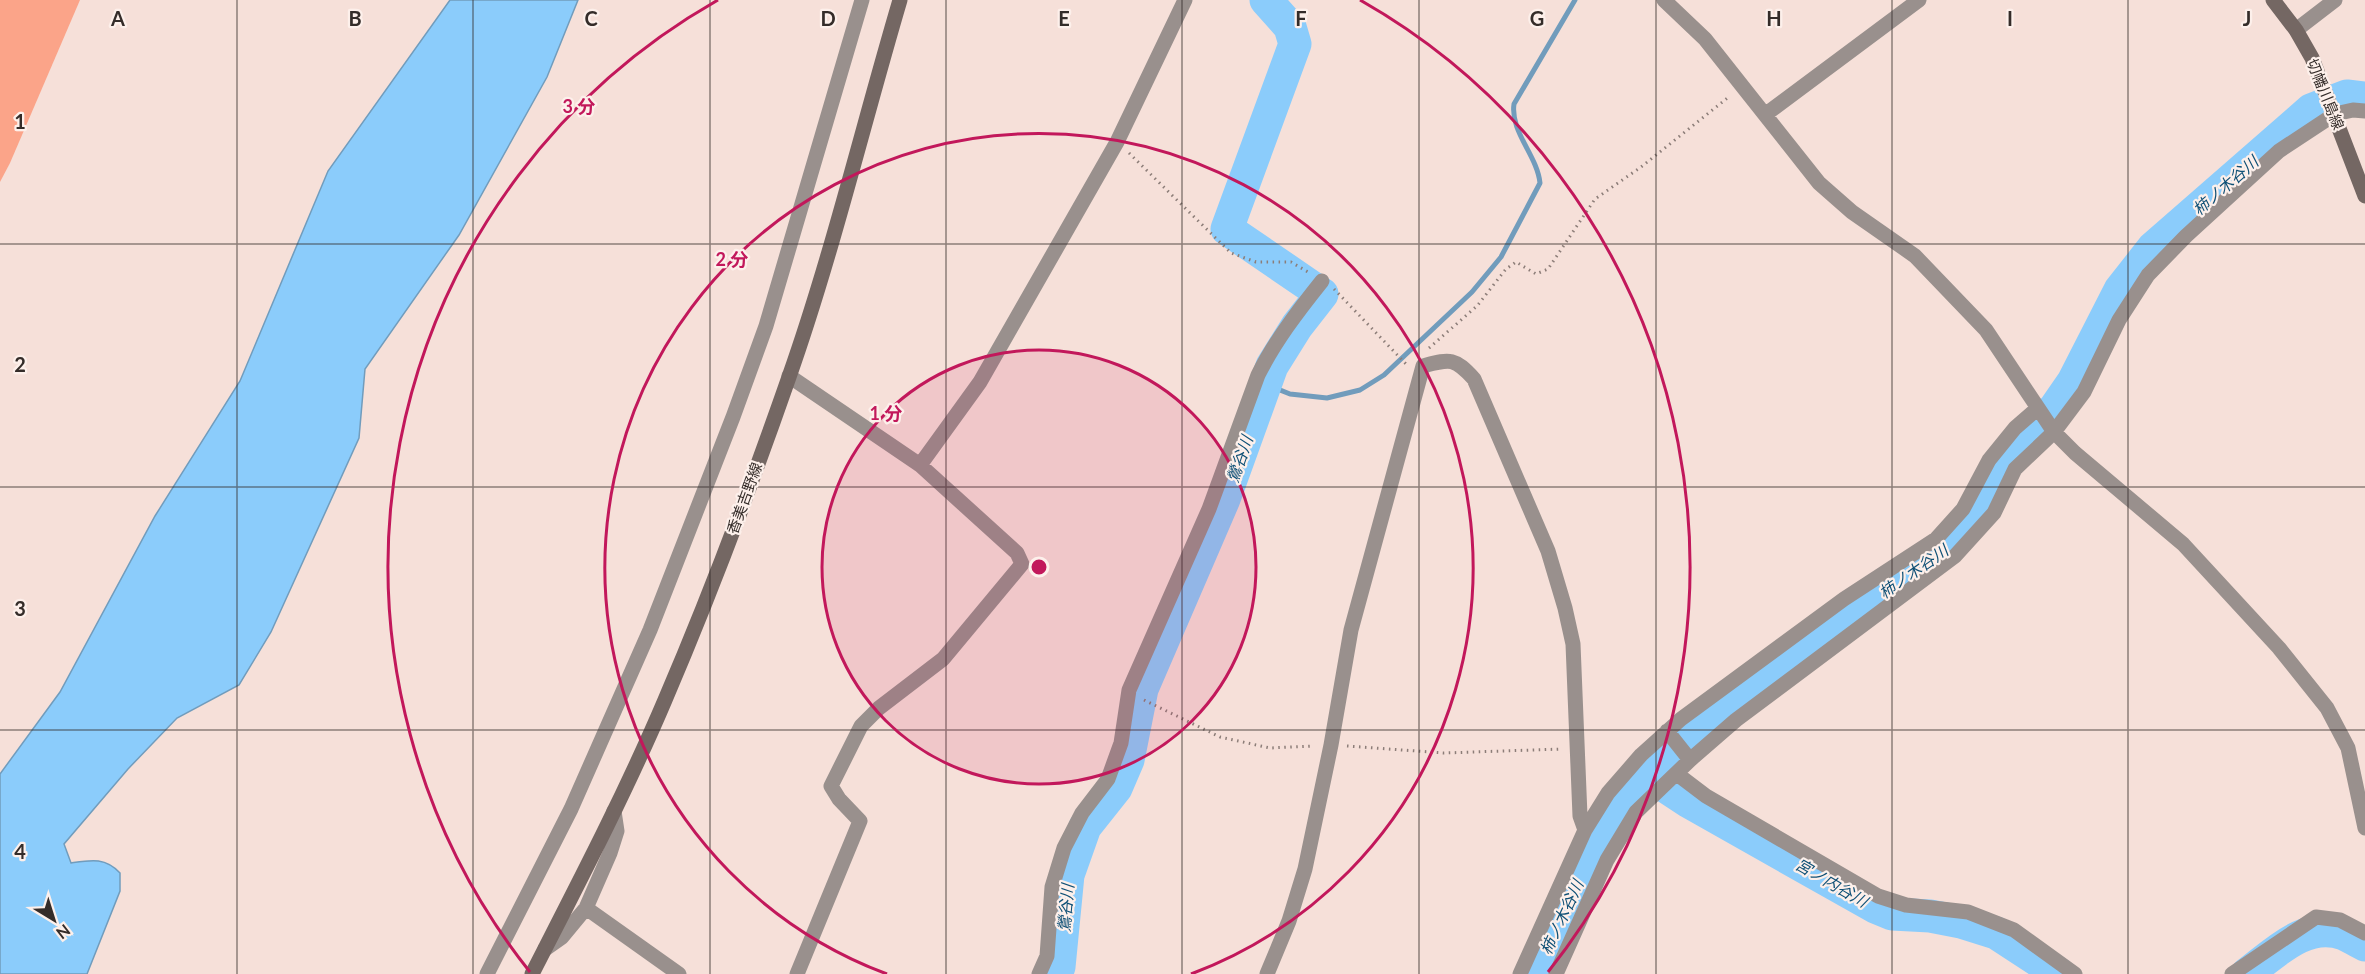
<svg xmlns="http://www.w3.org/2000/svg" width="2365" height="974" font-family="Lato,'Noto Sans JP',sans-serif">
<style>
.green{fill:#fba489}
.water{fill:#8bccfb;stroke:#719cbc;stroke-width:1.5}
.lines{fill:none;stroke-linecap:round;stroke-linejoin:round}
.stream{stroke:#719cbc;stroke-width:5}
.river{stroke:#8bccfb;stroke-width:33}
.path{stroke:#8c7d78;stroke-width:3;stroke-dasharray:1.5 4.5;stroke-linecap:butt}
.minor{stroke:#99908d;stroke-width:15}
.secondary{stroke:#746763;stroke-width:15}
.grid{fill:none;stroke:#342c29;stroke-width:1.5;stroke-opacity:0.55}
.ring{fill:none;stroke:#c2185b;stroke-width:3}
.labels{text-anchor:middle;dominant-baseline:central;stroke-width:4.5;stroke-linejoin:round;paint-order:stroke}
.street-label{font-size:15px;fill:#342c29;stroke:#fdf0eb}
.water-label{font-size:16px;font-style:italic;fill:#0f5076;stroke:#fdf0eb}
.grid-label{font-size:20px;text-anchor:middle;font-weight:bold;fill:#342c29;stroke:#fdf0eb;stroke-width:4.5;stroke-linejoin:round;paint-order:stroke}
.centre{fill:#c2185b;stroke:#fdf0eb;stroke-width:3}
.ring-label{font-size:18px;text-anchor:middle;font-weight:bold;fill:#c2185b;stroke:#fdf0eb;stroke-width:4.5;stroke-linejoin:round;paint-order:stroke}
</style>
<rect width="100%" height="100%" fill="#f6e0d9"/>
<path class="green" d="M 0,0 L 80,0 L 10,163 L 0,182 Z"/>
<path class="water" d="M 450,0 L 578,0 L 547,77 L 459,235 L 365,369 L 359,438 L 271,632 L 239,685 L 177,718 L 128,769 L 64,844 L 71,863 C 91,860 105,857 120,873 L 120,891 L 87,974 L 0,974 L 0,774 L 60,692 L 155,516 L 240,381 L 328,171 Z"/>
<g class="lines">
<path class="stream" d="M 1265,384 L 1290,394 L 1327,398 L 1360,390 L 1384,375 L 1472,292 L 1501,257 L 1540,183 C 1537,155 1510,132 1514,104 L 1575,0"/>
<path class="river" d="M 1648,775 L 1689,802 L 1875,907 L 1892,914 L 1930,916 L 1961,922 L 1996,933 L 2059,974
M 1055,974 L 1059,967 L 1068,875 L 1085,827 L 1116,788 L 1128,760 L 1142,689 L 1224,499 L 1272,366 L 1297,326 L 1322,294 L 1227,229 L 1295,44 L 1290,27 L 1266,0
M 1534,974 L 1565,902 L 1609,817 L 1648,775 L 1696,730 L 1823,632 L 1947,549 L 1977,517 L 2001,464 L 2055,408 L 2073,382 L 2120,290 L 2153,248 L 2311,110 L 2347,96 L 2365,98
M 2247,974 C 2275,953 2306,920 2344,934 C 2351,937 2358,942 2365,945"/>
<path class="path" d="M 1129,153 L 1231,253 L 1256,262 L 1291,262 L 1308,272
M 1334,289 L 1406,364
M 1429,348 L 1477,306 L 1506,269 L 1516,262 L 1536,274 L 1548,269 L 1595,199 L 1641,167 L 1730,96
M 1144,700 L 1220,737 L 1270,748 L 1313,746
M 1347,746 L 1444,753 L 1562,749"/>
<path class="minor" d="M 1664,0 L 1705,39 L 1819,183 L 1852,212 L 1915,256 L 1986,330 L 2054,432 L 2075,453 L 2183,544 L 2279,648 L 2327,708 L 2348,748 L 2365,828
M 2296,30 L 2335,0
M 1766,114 L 1919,0
M 789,376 L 920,465 L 1017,553 L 1022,564 L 943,659 L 879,708 L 861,726 L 831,786 L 839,799 L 860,821 L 797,974
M 920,465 L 980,382 L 1117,142 L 1185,0
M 1667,731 L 1690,760
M 1677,774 L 1706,796 L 1878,896 L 1906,905 L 1968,912 L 2014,930 L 2075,974
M 586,908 L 679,974
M 545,949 L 562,937 L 586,908 L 610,853 L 617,831 L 614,811
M 487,974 L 571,809 L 650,630 L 733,417 L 766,326 L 862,0
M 1039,974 L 1047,956 L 1052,887 L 1064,848 L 1082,813 L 1108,779 L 1121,743 L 1129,690 L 1209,509 L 1258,375 C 1275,341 1298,311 1322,281
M 1267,974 L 1289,921 L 1305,869 L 1331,745 L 1351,630 L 1423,366 C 1450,359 1454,357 1474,379 L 1548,551 L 1565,608 L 1573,644 L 1580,816 L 1585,830
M 1520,974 L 1585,830 L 1608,793 L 1641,755 L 1681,719 L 1844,599 L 1936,539 L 1963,509 L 1989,460 L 2015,428 L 2038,408
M 1556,974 L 1607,860 L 1636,812 L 1690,760 L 1736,720 L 1955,556 L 1994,513 L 2015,469 L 2054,432 L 2084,392 L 2119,320 L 2148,275 L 2186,236 L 2279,151 L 2335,114 L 2353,110 L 2365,111
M 2232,974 L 2316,917 L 2340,920 L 2365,933"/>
<path class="secondary" d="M 2273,0 L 2296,30 L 2312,58 L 2365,196
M 532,974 C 578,884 625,794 665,700 C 710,595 751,486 789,377 C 832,255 863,125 900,0"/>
</g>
<path class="grid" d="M 237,0 L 237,974M 473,0 L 473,974M 710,0 L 710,974M 946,0 L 946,974M 1182,0 L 1182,974M 1419,0 L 1419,974M 1656,0 L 1656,974M 1892,0 L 1892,974M 2128,0 L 2128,974M 0,244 L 2365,244M 0,487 L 2365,487M 0,730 L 2365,730"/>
<circle cx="1039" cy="567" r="217" fill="#c2185b" fill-opacity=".12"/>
<g class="ring">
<circle cx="1039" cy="567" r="217"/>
<path d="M887 974A434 434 0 1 1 1191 974"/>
<path d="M530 972A651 651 0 0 1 718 0M1360 0A651 651 0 0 1 1548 972"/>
</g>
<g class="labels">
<g class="street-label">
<text transform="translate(2326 94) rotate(68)">切幡川島線</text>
<text transform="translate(744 498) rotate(-70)">香美吉野線</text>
</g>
<g class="water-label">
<text transform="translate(2225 185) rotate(-41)">柿ノ木谷川</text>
<text transform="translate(1239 459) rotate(-71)">鶯谷川</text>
<text transform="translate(1913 571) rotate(-35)">柿ノ木谷川</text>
<text transform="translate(1832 882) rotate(30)">宮ノ内谷川</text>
<text transform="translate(1065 908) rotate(-85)">鶯谷川</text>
<text transform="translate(1561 917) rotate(-65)">柿ノ木谷川</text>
</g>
</g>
<g class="grid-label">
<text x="118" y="26">A</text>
<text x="355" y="26">B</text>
<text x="591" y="26">C</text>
<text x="828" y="26">D</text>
<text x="1064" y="26">E</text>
<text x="1301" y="26">F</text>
<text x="1537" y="26">G</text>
<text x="1774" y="26">H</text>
<text x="2010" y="26">I</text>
<text x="2247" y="26">J</text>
<text x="20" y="129">1</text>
<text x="20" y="372">2</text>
<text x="20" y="616">3</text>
<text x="20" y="859">4</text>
</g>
<circle cx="1039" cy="567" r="9" class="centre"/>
<g class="ring-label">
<text x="579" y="113">3 分</text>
<text x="732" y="266">2 分</text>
<text x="886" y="420">1 分</text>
</g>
<g transform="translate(54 920) rotate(142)" stroke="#fdf0eb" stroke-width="4.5" paint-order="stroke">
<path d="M0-4.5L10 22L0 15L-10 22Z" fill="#342c29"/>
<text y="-9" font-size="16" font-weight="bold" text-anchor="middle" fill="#342c29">N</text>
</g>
</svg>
